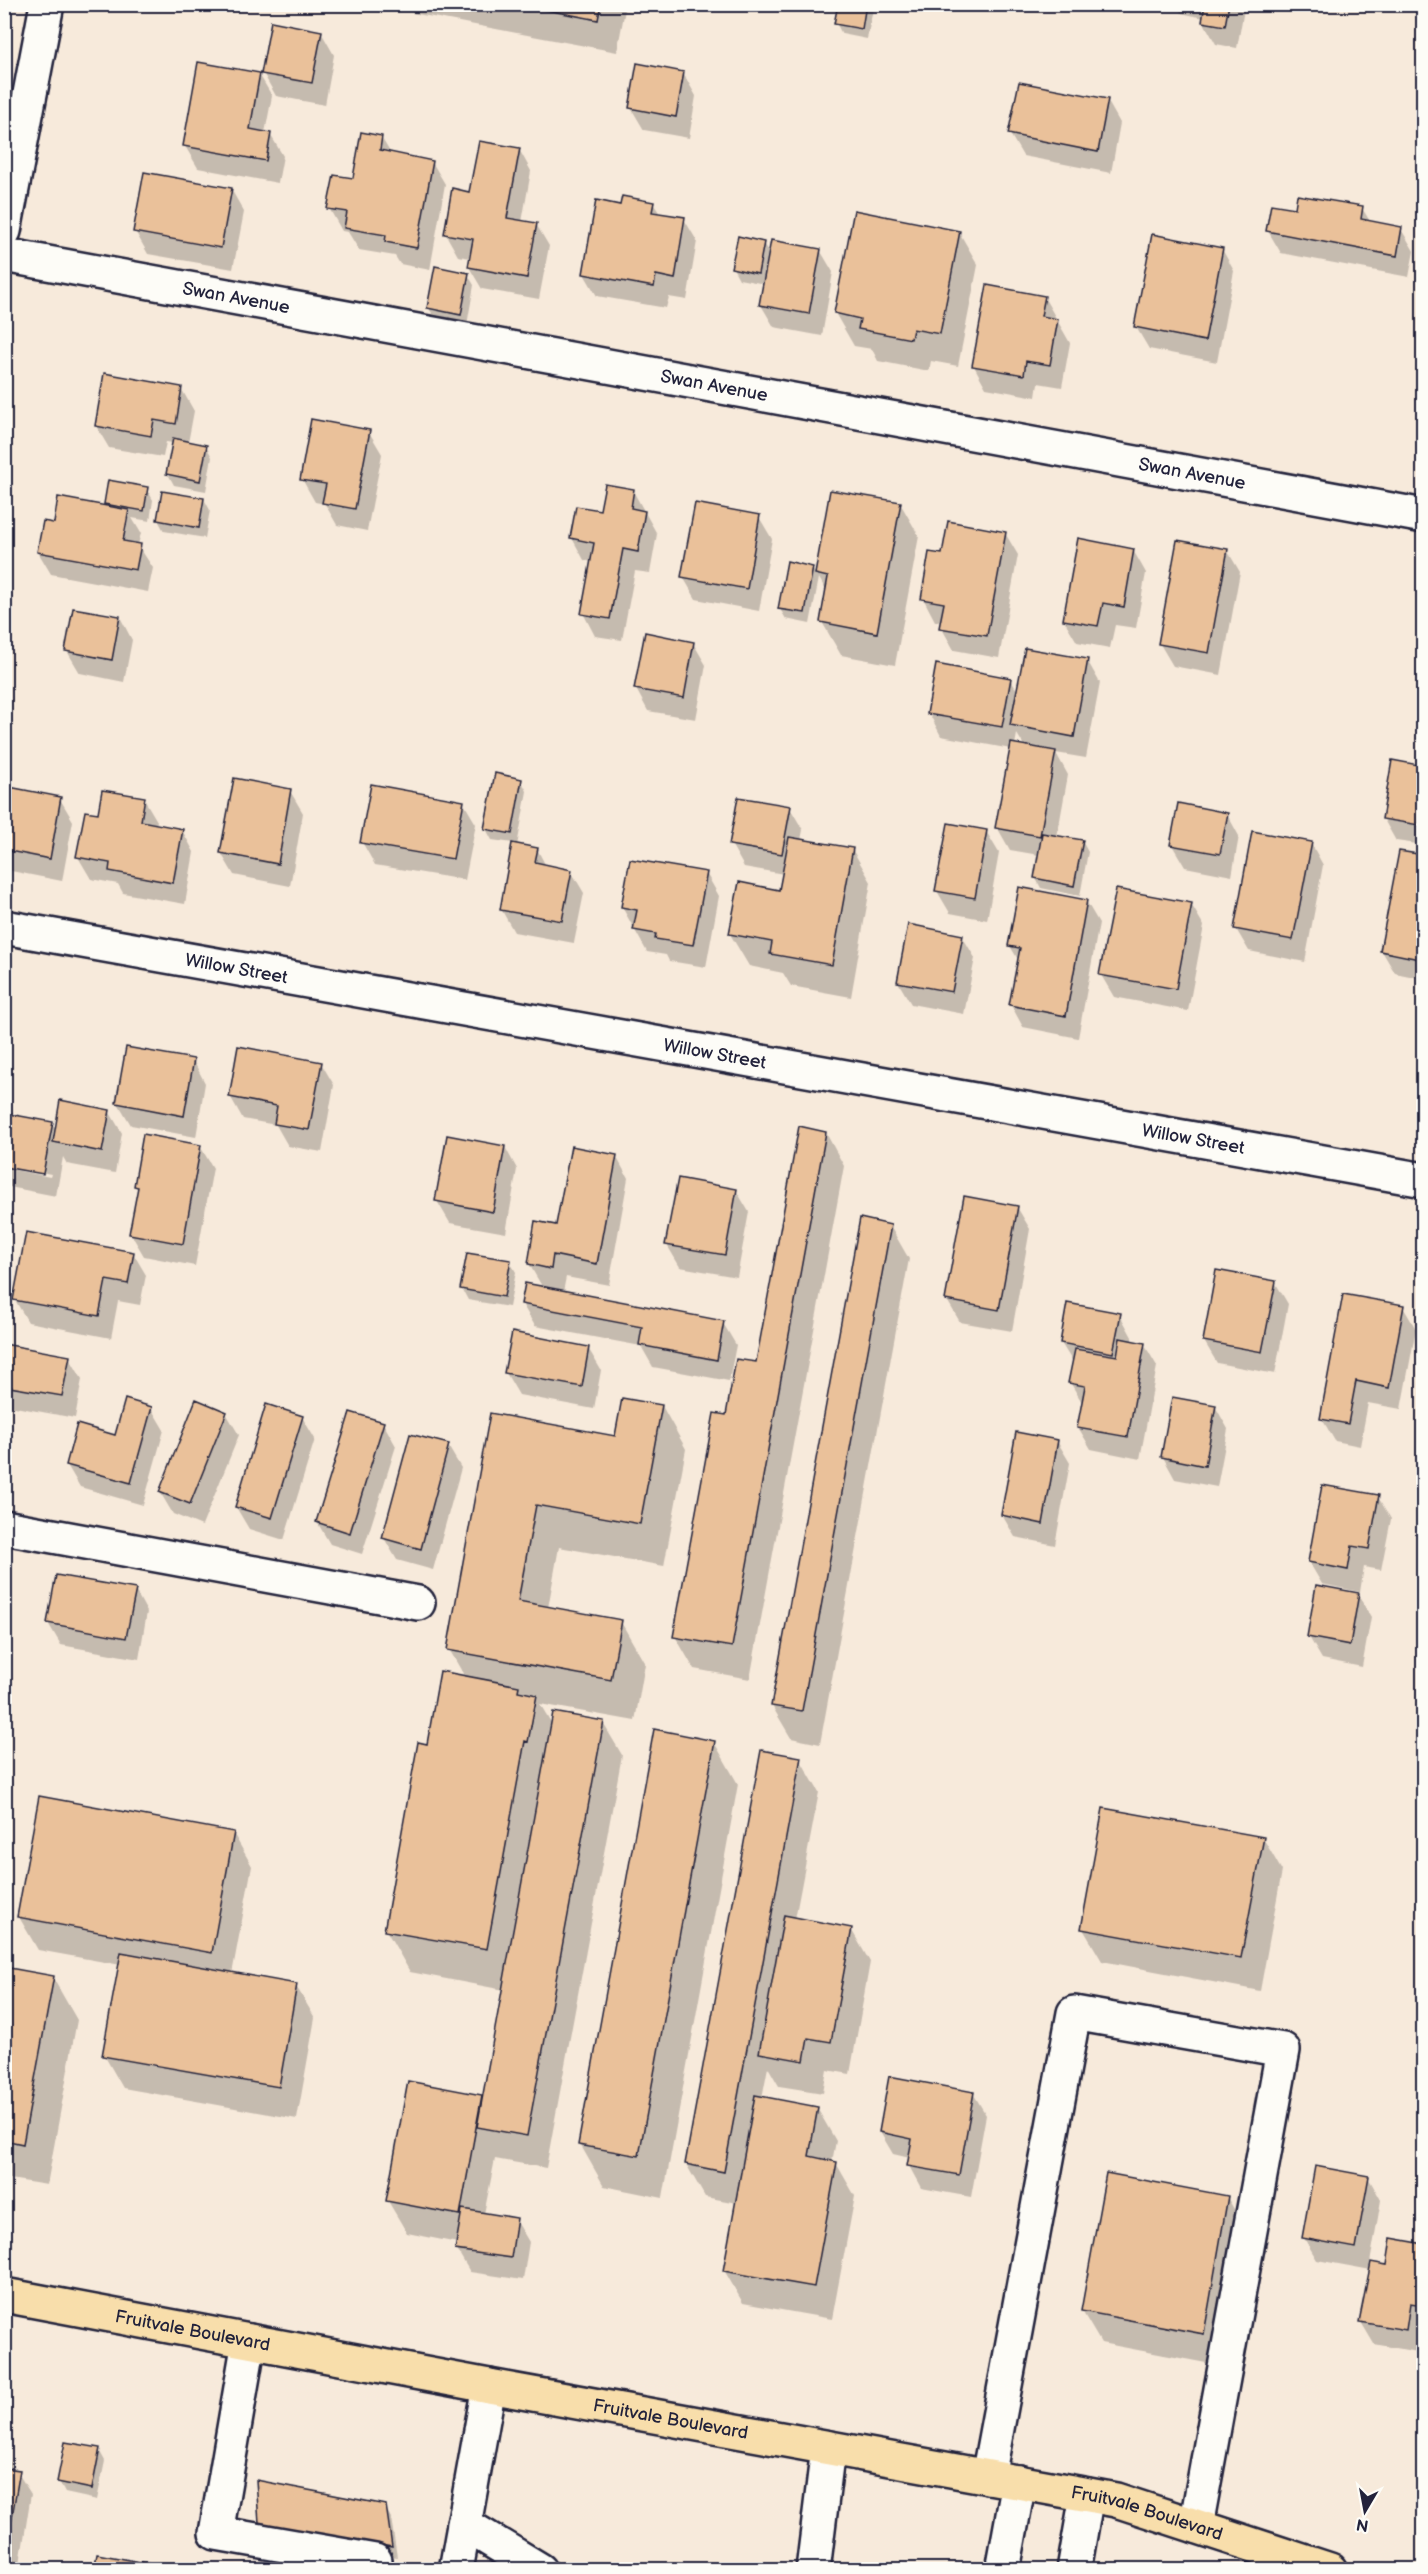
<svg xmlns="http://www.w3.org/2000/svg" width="1428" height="2574" font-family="'Balsamiq Sans',sans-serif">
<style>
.shadow{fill:#0003;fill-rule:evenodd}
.building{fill:#eac19a;stroke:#22223b;stroke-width:1.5}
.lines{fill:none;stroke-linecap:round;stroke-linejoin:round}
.minor-casing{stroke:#22223b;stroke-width:38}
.major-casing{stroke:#22223b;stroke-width:38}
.minor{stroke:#fdfcf7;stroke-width:33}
.major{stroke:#f8deab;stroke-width:33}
.labels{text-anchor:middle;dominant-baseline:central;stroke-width:5;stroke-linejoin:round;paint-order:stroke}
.street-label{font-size:18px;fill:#22223b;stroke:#fdfcf7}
</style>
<rect width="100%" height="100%" fill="#f7eadb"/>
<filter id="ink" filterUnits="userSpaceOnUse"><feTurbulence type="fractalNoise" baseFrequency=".0167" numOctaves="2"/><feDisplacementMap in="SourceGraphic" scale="12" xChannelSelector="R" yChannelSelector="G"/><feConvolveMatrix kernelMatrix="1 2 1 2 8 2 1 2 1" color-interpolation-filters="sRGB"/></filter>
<g filter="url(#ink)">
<path class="shadow" d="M 407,4 L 626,4 L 617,52 L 412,13 Z
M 839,4 L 874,4 L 867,39 L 842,34 L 836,23 Z
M 1176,4 L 1245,4 L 1237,48 L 1216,44 L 1203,21 L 1204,18 L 1181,13 Z
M 321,32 L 334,55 L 325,105 L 276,96 L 263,73 Z
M 683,73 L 696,96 L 689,138 L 644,130 L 631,108 Z
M 259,74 L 272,96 L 265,133 L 270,134 L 283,156 L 278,183 L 198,168 L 185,146 Z
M 1107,100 L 1120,123 L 1111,173 L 1023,156 L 1010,134 Z
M 381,137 L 391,154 L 432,162 L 445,184 L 430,270 L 400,264 L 395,256 L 359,250 L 348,232 L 342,231 L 329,208 L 354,180 Z
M 519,149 L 531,171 L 522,222 L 536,224 L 549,246 L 539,299 L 482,289 L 469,267 L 471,258 L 458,256 L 445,233 L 471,194 Z
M 231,189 L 244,212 L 233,269 L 148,254 L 135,231 Z
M 653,203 L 660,214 L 684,219 L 697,241 L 687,300 L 669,297 L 666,308 L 597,296 L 584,274 L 621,207 Z
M 1362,208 L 1371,223 L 1401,229 L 1414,251 L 1409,277 L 1281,253 L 1268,231 L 1296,210 Z
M 959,232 L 978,265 L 958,366 L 931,361 L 929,371 L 878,361 L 872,349 L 854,346 L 835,313 Z
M 763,243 L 770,255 L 820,250 L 833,272 L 822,336 L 774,327 L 761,305 L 765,284 L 739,279 L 733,268 Z
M 1222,249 L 1234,271 L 1217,362 L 1149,349 L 1136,327 Z
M 468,275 L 474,285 L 467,325 L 435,319 L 429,308 Z
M 1044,297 L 1070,343 L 1062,387 L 1038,383 L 1036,397 L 986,388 L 974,366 Z
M 181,388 L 194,411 L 188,443 L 206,446 L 212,457 L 206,491 L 174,485 L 168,474 L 173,443 L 166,442 L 163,457 L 109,448 L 96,426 Z
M 369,432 L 382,454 L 367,531 L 337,525 L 325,504 L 315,502 L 302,479 Z
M 147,489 L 153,500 L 150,521 L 132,518 L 141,533 L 138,545 L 153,568 L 148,592 L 51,574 L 38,552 L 55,525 L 108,508 L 106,504 Z
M 633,491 L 657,534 L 650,573 L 635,571 L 622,640 L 595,636 L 583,613 L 592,562 L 584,560 L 572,538 L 602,512 Z
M 832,491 L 900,503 L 919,536 L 895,665 L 841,655 L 822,622 L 827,592 L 819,578 L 810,624 L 786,619 L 780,609 L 812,568 L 816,575 Z
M 204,499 L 210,510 L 205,538 L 164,531 L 158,520 Z
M 759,517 L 772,539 L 759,611 L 696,599 L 683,577 Z
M 1005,533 L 1018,555 L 999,658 L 954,650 L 941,627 L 942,622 L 935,621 L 923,598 L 944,556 Z
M 1133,550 L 1146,573 L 1136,628 L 1115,625 L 1110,648 L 1077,642 L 1064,620 Z
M 1227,550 L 1240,572 L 1221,675 L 1173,666 L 1160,644 Z
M 120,617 L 132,640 L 124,682 L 80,673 L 67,651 Z
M 693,643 L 706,665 L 696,719 L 648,711 L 636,689 Z
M 1087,660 L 1100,683 L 1086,758 L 1056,753 L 1068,775 L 1057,837 L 1082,841 L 1088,852 L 1080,896 L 1041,888 L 1035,877 L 1039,855 L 1010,850 L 997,827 L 1011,749 L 941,736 L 929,713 L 1010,679 L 1018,692 ZM 1017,734 L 1025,747 L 1015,745 Z
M 1424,767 L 1424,845 L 1396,841 L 1383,818 Z
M 521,780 L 527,791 L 517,846 L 537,849 L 546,866 L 571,871 L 584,893 L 574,943 L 514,932 L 501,909 L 513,843 L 492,840 L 486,829 Z
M 4,788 L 60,799 L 73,821 L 62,881 L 6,870 Z
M 290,791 L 303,813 L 290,886 L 234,875 L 221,853 Z
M 144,799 L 157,821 L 156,825 L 182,830 L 194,852 L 185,904 L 123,893 L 118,884 L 91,879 L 78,857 L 99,815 Z
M 463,802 L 476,824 L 465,880 L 375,865 L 362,842 Z
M 790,808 L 803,830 L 801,840 L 852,849 L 871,882 L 851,997 L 791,986 L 783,973 L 749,966 L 730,934 L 780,892 L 784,874 L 744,867 L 731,844 Z
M 1227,814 L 1239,836 L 1232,876 L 1185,867 L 1172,845 Z
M 986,831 L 999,853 L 987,920 L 950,913 L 937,891 Z
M 1311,843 L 1323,865 L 1305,962 L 1249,951 L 1236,929 Z
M 1424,857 L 1424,979 L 1395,973 L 1382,951 Z
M 706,873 L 719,896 L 706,967 L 669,961 L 666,955 L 647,952 L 622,907 Z
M 1086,901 L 1099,923 L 1078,1038 L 1023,1027 L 1011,1005 L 1019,961 L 1010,946 Z
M 1191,904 L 1204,926 L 1188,1011 L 1114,997 L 1101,975 Z
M 962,936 L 975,958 L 964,1014 L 911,1004 L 898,982 Z
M 193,1060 L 205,1083 L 196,1137 L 131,1125 L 118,1103 Z
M 321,1063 L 334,1085 L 322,1152 L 288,1146 L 276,1125 L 243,1119 L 230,1096 Z
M 109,1111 L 122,1133 L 115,1173 L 67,1164 L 63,1157 L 56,1196 L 4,1186 L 4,1168 L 50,1177 L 51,1174 L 4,1165 L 52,1124 L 56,1131 Z
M 826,1133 L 844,1166 L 750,1679 L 694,1669 L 675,1636 Z
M 200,1146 L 213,1168 L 195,1266 L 144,1256 L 131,1234 L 138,1191 L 136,1186 Z
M 505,1147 L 517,1169 L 506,1233 L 450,1223 L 437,1201 Z
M 616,1156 L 628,1178 L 609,1285 L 566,1277 L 563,1292 L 723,1323 L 736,1345 L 729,1381 L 653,1367 L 641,1346 L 535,1326 L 522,1304 L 543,1288 L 529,1264 Z
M 736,1190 L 749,1212 L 737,1277 L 680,1267 L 667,1245 Z
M 1017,1207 L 1030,1229 L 1012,1331 L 960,1322 L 947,1300 Z
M 890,1226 L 909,1259 L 820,1744 L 791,1738 L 772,1706 Z
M 133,1253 L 146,1275 L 140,1305 L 118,1301 L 111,1338 L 28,1322 L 15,1300 Z
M 510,1262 L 516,1272 L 509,1307 L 468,1300 L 462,1289 Z
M 1275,1282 L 1288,1304 L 1275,1374 L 1217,1363 L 1204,1341 Z
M 1403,1307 L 1416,1329 L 1401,1409 L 1368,1403 L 1360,1446 L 1335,1441 L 1322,1419 Z
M 1120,1315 L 1132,1337 L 1132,1342 L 1144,1344 L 1157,1366 L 1140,1459 L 1091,1449 L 1078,1427 L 1083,1404 L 1070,1382 L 1074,1364 L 1061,1343 Z
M 4,1346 L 69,1357 L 82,1379 L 75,1418 L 4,1405 Z
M 588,1348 L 601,1370 L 594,1409 L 519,1395 L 506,1373 Z
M 662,1406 L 686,1449 L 664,1566 L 559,1547 L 548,1608 L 621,1622 L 645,1664 L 635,1721 L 540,1704 L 552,1724 L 603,1723 L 622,1755 L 546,2168 L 495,2159 L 484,2214 L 516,2220 L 529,2242 L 523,2280 L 470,2272 L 457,2250 L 458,2243 L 407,2233 L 388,2201 L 409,2083 L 484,2096 L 504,1990 L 410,1972 L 386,1930 L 428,1745 L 465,1677 L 449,1649 L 491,1415 L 616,1438 Z
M 1215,1406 L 1228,1429 L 1217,1487 L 1175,1479 L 1163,1457 Z
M 151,1408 L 164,1430 L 143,1505 L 80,1487 L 67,1465 L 116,1437 Z
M 226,1413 L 239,1435 L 202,1526 L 173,1514 L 160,1492 Z
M 302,1417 L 315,1439 L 284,1540 L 249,1529 L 236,1507 Z
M 383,1423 L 396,1446 L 362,1554 L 330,1544 L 317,1522 Z
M 1057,1441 L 1070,1463 L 1055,1545 L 1015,1537 L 1002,1515 Z
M 448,1446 L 461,1468 L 433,1570 L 397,1560 L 384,1538 Z
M 1378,1497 L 1391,1519 L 1381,1570 L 1364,1567 L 1360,1592 L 1322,1584 L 1309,1562 Z
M 135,1590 L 147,1612 L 139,1659 L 61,1645 L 48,1623 Z
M 1358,1595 L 1371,1617 L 1362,1667 L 1322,1659 L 1309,1637 Z
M 4,1612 L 10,1622 L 4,1654 Z
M 714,1742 L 738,1784 L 663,2198 L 604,2186 L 580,2144 Z
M 800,1759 L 819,1792 L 795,1919 L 851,1929 L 870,1962 L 850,2074 L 827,2070 L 823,2093 L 779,2086 L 768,2067 L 762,2098 L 817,2108 L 836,2141 L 832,2162 L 836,2163 L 855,2196 L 832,2319 L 743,2303 L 724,2270 L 737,2203 L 705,2197 L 686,2164 Z
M 233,1833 L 252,1866 L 232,1974 L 296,1986 L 315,2018 L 297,2119 L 123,2088 L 104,2055 L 121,1965 L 38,1950 L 19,1917 Z
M 1263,1838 L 1282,1871 L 1260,1991 L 1102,1961 L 1083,1929 Z
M 4,1969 L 53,1978 L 77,2020 L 47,2185 L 4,2178 Z
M 973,2093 L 986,2115 L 971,2197 L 921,2188 L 909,2166 L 910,2158 L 893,2154 L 880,2132 Z
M 1368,2177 L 1381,2200 L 1370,2263 L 1388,2267 L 1424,2246 L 1424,2325 L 1418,2352 L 1374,2344 L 1361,2322 L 1371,2270 L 1317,2260 L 1304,2238 Z
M 1227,2197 L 1246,2230 L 1222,2366 L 1101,2343 L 1082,2311 Z
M 99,2450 L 105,2461 L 97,2500 L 65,2493 L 59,2482 Z
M 4,2451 L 31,2494 L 19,2570 L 4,2570 Z
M 385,2507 L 391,2518 L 397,2557 L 267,2534 L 260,2523 Z"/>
<path class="building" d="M 516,4 L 601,4 L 598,20 Z
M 838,4 L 866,4 L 862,29 L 834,24 Z
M 1205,4 L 1229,4 L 1225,26 L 1202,22 Z
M 271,21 L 322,31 L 312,83 L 261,74 Z
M 198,62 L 260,73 L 250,129 L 271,133 L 266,161 L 183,146 Z
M 637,63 L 684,72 L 676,117 L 629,108 Z
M 1019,82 L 1108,99 L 1098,152 L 1008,134 Z
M 361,132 L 382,136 L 380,150 L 433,161 L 417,248 L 385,242 L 386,235 L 344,228 L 347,212 L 327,209 L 334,175 L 353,178 Z
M 479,141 L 520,148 L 507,218 L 537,223 L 527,278 L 468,267 L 473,239 L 444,234 L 452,188 L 469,192 Z
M 144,172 L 232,188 L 221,248 L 133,232 Z
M 1297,195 L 1363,206 L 1361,219 L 1402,227 L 1397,256 L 1266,231 L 1271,204 L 1295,208 Z
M 622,196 L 654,202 L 652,212 L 685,217 L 675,279 L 656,275 L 654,287 L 583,274 L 596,200 L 620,205 Z
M 854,210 L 960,231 L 940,334 L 913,329 L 911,339 L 858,329 L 860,319 L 834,313 Z
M 1152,234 L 1223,248 L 1205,341 L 1134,327 Z
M 738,236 L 764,242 L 758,274 L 731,268 Z
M 771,240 L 821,249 L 809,314 L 759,305 Z
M 435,266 L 469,273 L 461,315 L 427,308 Z
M 987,285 L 1045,296 L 1041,316 L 1058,319 L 1050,365 L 1026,361 L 1024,375 L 972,366 Z
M 104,373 L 182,387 L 176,424 L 154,420 L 151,436 L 95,426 Z
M 311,419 L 370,430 L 355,509 L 322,503 L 326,484 L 300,480 Z
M 173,438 L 207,445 L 200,481 L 166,474 Z
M 108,480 L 148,487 L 144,511 L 104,504 Z
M 605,484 L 634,489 L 631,508 L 645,511 L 638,552 L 623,549 L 610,619 L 581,614 L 594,543 L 570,538 L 576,506 L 600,510 Z
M 830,490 L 901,502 L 877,633 L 820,622 L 828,577 L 815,574 Z
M 162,491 L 204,498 L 199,528 L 157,520 Z
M 58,497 L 129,510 L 123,541 L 141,544 L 136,570 L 37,552 L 43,521 L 54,523 Z
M 695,503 L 760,515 L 747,589 L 681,577 Z
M 948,521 L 1006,532 L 987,636 L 939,628 L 944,603 L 921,599 L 929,552 L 942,554 Z
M 1078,538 L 1134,549 L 1124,607 L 1103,603 L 1098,626 L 1063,620 Z
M 1177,540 L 1228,549 L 1209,653 L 1158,644 Z
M 787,561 L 813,567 L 805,613 L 778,609 Z
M 73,608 L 120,616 L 112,660 L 65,651 Z
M 645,632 L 694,642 L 684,698 L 634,689 Z
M 1025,648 L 1088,659 L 1074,737 L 1010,725 Z
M 936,664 L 1011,678 L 1002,727 L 927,714 Z
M 1011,743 L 1056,751 L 1040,836 L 995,828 Z
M 1392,760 L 1424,766 L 1424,801 L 1419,825 L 1382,819 Z
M 495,773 L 522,779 L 512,834 L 484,829 Z
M 234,778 L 291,789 L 278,864 L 220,853 Z
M 371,784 L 464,801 L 453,859 L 360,843 Z
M 4,786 L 61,797 L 50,859 L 4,850 Z
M 102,790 L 145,797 L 141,821 L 183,829 L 173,883 L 109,871 L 110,863 L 76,857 L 85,811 L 98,813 Z
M 738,797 L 791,806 L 782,854 L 729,845 Z
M 1178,803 L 1228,813 L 1220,854 L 1170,845 Z
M 948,823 L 987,830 L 975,898 L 935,891 Z
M 1252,831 L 1312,842 L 1293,940 L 1234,929 Z
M 1042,833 L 1083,840 L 1074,886 L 1034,878 Z
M 789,837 L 853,848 L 832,965 L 770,954 L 772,942 L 729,934 L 739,882 L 779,890 Z
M 512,843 L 538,848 L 535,862 L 572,870 L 562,921 L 500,910 Z
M 1399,851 L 1424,855 L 1424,960 L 1380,951 Z
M 630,859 L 707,872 L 693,945 L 655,939 L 656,934 L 633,930 L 637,910 L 621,907 Z
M 1019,887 L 1087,900 L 1066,1016 L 1009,1005 L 1020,948 L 1008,946 Z
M 1116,889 L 1192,903 L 1176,989 L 1099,975 Z
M 908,924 L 963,935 L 952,992 L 897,982 Z
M 238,1046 L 322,1062 L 309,1130 L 274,1124 L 277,1106 L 229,1097 Z
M 126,1047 L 194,1059 L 184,1116 L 116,1103 Z
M 60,1100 L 110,1110 L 102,1152 L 53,1142 Z
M 4,1113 L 53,1122 L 43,1174 L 4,1167 Z
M 799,1126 L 826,1132 L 732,1647 L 673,1637 L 714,1413 L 726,1415 L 736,1359 L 756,1362 Z
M 143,1134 L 201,1145 L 183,1244 L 129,1234 L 138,1187 L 134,1186 Z
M 447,1135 L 505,1146 L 493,1212 L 435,1201 Z
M 571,1146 L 617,1155 L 597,1264 L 553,1255 L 551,1269 L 528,1264 L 535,1221 L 556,1225 Z
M 678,1178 L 737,1189 L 725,1255 L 665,1245 Z
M 964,1196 L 1018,1206 L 999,1310 L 945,1300 Z
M 860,1218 L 891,1225 L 802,1711 L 771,1706 Z
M 26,1232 L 134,1252 L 128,1284 L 106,1280 L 99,1316 L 13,1300 Z
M 467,1253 L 511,1260 L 504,1297 L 460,1289 Z
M 1216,1270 L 1276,1281 L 1262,1352 L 1203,1341 Z
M 525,1283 L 724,1321 L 717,1360 L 639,1345 L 642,1327 L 521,1304 Z
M 1343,1294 L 1404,1305 L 1389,1388 L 1356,1381 L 1348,1424 L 1320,1419 Z
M 1067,1303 L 1121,1313 L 1113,1353 L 1060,1343 Z
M 512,1332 L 589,1347 L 582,1387 L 504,1373 Z
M 1120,1338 L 1145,1343 L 1128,1437 L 1077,1428 L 1085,1386 L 1068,1383 L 1075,1349 L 1117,1356 Z
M 4,1344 L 70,1356 L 62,1396 L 4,1386 Z
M 1172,1397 L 1216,1405 L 1205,1466 L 1161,1457 Z
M 622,1398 L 662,1405 L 640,1524 L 536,1505 L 518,1601 L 622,1620 L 611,1680 L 447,1650 L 490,1413 L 615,1436 Z
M 125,1399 L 152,1407 L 131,1483 L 66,1465 L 77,1424 L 115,1435 Z
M 196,1399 L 227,1412 L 190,1504 L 159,1492 Z
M 266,1404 L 303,1416 L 272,1518 L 235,1507 Z
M 350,1412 L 384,1422 L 350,1533 L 316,1522 Z
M 1016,1432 L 1058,1440 L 1043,1524 L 1001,1515 Z
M 410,1434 L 449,1444 L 421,1549 L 382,1538 Z
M 1322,1485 L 1379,1495 L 1369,1549 L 1352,1546 L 1348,1570 L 1308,1562 Z
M 56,1575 L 136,1589 L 126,1638 L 47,1623 Z
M 1316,1585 L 1359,1593 L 1350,1645 L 1307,1637 Z
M 440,1671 L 519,1686 L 518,1691 L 537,1695 L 528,1742 L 525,1741 L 487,1949 L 384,1931 L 418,1742 L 427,1744 Z
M 553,1712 L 604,1721 L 527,2136 L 477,2127 Z
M 654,1729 L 715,1741 L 639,2156 L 578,2145 Z
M 761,1750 L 801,1757 L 724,2172 L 685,2164 Z
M 39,1796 L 234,1832 L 212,1953 L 17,1917 Z
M 1103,1808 L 1264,1837 L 1241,1958 L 1081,1929 Z
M 784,1915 L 852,1928 L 831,2042 L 808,2038 L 804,2061 L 759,2053 Z
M 121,1952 L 297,1984 L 279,2087 L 102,2056 Z
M 4,1967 L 54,1976 L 23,2144 L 4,2140 Z
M 889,2076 L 974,2092 L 959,2175 L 907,2166 L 912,2139 L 879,2132 Z
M 408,2081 L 482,2095 L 460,2215 L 386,2201 Z
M 755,2095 L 818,2107 L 809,2156 L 837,2162 L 814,2287 L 723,2271 Z
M 1315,2166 L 1369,2176 L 1356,2248 L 1302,2238 Z
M 1106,2173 L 1228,2196 L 1204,2334 L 1081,2311 Z
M 462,2209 L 517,2218 L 511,2258 L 455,2250 Z
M 1391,2238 L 1424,2244 L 1424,2305 L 1410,2303 L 1406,2330 L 1359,2322 L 1371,2262 L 1387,2265 Z
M 65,2442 L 100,2448 L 92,2489 L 57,2482 Z
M 4,2468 L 20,2470 L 4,2564 Z
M 256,2480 L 386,2505 L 392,2547 L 259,2523 Z
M 97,2554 L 184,2570 L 94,2570 Z"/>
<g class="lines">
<g class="minor-casing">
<g id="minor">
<path d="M 4,231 L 47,4"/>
<path id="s1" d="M 4,255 L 1424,516"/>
<path id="s2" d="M 4,927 L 1424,1180"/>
<path d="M 4,1527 L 418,1603"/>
<path d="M 249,2341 L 216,2533 L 375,2561 L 374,2570"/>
<path d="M 988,2477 L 1074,2013 L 1283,2050 L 1196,2526"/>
<path d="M 464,2524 L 540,2570"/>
<path d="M 456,2570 L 489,2386"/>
<path d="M 813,2570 L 828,2448"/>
<path d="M 1003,2570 L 1019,2482"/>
<path d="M 1074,2570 L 1087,2495"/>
</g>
</g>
<g class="major-casing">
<g id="major">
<path id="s3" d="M 4,2295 L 489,2386 L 1116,2500 L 1330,2570"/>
</g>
</g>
<use href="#minor" class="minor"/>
<use href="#major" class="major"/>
</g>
</g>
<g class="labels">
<g class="street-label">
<text stroke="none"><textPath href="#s1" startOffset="236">Swan Avenue</textPath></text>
<text stroke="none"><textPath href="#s1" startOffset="722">Swan Avenue</textPath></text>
<text stroke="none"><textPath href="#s1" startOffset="1208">Swan Avenue</textPath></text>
<text stroke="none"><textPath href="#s2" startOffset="236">Willow Street</textPath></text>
<text stroke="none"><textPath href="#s2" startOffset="722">Willow Street</textPath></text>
<text stroke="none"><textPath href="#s2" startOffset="1208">Willow Street</textPath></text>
<text stroke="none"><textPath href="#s3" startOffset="192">Fruitvale Boulevard</textPath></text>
<text stroke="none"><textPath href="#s3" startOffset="678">Fruitvale Boulevard</textPath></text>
<text stroke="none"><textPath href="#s3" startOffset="1164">Fruitvale Boulevard</textPath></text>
</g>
</g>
<rect width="1428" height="2574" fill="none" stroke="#fdfcf7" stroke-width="24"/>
<rect x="12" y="12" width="1404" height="2550" fill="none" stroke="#22223b" stroke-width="2" filter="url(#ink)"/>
<g transform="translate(1365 2511) rotate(190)" stroke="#fdfcf7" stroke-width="4.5" paint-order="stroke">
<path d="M0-4.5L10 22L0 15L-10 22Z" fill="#22223b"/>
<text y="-9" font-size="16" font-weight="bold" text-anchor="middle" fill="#22223b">N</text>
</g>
</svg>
